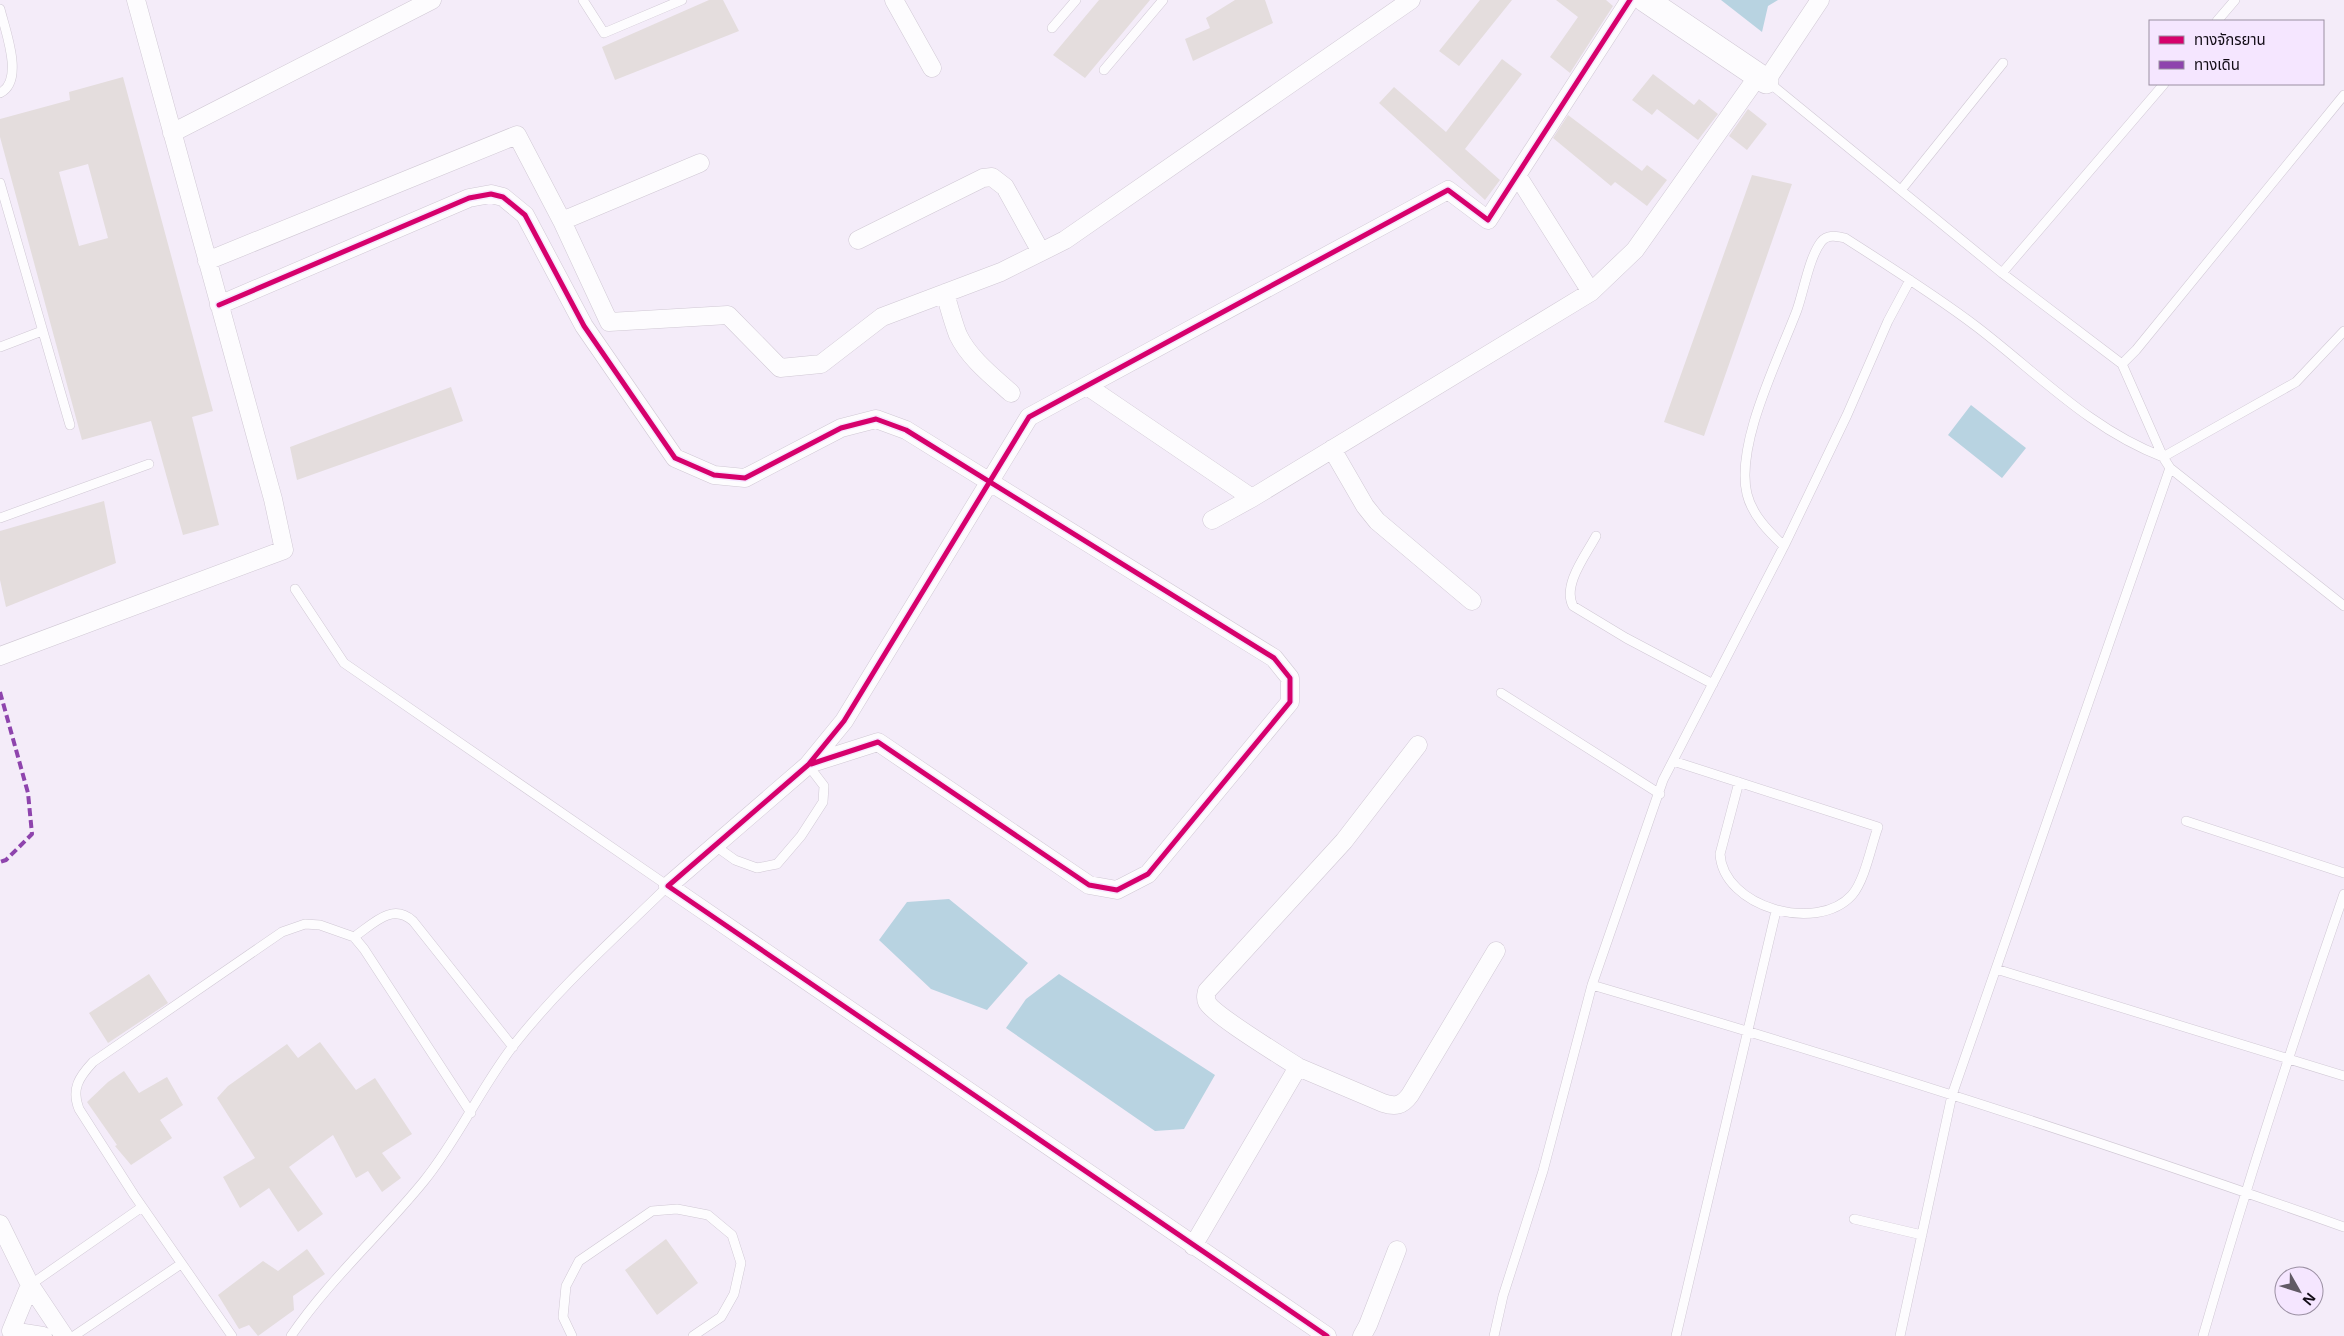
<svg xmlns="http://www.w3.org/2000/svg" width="2344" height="1336" font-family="Georgia,'Noto Sans Thai',serif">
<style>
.water{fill:#b8d3e1}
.building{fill:#e4dddd;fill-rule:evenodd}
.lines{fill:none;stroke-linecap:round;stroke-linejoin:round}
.lane-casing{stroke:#d0c8d4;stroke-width:10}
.street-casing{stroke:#d0c8d4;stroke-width:19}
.secondary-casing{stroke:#d0c8d4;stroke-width:26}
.lane{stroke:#fdfcfe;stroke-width:9}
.street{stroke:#fdfcfe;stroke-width:18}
.secondary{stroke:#fdfcfe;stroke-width:25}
.quiet{stroke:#8e44ad;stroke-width:4;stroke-dasharray:8 4;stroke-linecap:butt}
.cycleway-casing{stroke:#f5e6ff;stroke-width:8}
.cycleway{stroke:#d6006c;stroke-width:5}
</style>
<rect width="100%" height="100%" fill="#f4ecf9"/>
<path class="water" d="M 1721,0 L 1778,0 L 1768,6 L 1762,32 Z
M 1971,405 L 2026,448 L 2002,478 L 1948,435 Z
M 949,899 L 1028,963 L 987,1010 L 931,989 L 879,940 L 907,902 Z
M 1059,974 L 1215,1075 L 1184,1129 L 1155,1131 L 1006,1028 L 1026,999 Z"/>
<path class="building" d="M 709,0 L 723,0 L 739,31 L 615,80 L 602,47 Z
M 1099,0 L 1150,0 L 1085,78 L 1053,55 Z
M 1235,0 L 1265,0 L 1273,23 L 1193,61 L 1185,39 L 1210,28 L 1206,18 Z
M 1480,0 L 1512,0 L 1459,66 L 1439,51 Z
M 1556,0 L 1606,0 L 1613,6 L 1570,73 L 1550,57 L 1578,17 Z
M 1502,59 L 1522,74 L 1465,149 L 1500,180 L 1485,200 L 1379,103 L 1394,87 L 1446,132 Z
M 1653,74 L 1694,105 L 1699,99 L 1718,114 L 1698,140 L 1657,109 L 1652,115 L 1632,100 Z
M 123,77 L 213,411 L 192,417 L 219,525 L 183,535 L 151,421 L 82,440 L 0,137 L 0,119 L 70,100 L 69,92 ZM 88,164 L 108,238 L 79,246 L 59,172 Z
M 1748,109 L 1767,124 L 1747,150 L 1729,136 Z
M 1568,115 L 1642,171 L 1647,165 L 1667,180 L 1647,206 L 1615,182 L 1611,186 L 1553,138 Z
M 1752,175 L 1792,184 L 1704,436 L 1664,422 Z
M 451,387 L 463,421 L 297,480 L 290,447 Z
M 104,501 L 116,563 L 6,607 L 0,580 L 0,531 Z
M 149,974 L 168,1003 L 108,1043 L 89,1013 Z
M 320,1042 L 356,1090 L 375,1078 L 412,1134 L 382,1153 L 401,1178 L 382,1192 L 368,1171 L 356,1178 L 333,1135 L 289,1167 L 323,1214 L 298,1232 L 269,1188 L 240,1208 L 223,1177 L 255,1158 L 217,1098 L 228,1086 L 287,1044 L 298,1058 Z
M 124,1071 L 139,1093 L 167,1077 L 183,1105 L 160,1120 L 172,1138 L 131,1165 L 115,1146 L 117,1145 L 87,1102 L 108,1082 Z
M 666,1239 L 698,1283 L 657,1315 L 625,1270 Z
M 307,1249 L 325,1274 L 293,1296 L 294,1310 L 258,1336 L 249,1325 L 239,1329 L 218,1295 L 263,1261 L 278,1271 Z"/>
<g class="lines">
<g class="lane-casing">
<path id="lane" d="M 583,0 L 604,33 L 682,0
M 0,9 C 5,30 25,81 0,93
M 2217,21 L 2235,0
M 1052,28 L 1076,0
M 1104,70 L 1163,0
M 1767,81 L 2002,273 L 2122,364 L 2163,457 L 2170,468 L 1952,1095 L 1900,1336
M 0,183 L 70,425
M 1901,190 L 2003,63
M 2002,273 L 2164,84
M 1910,280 L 1888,321 L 1847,415 L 1784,546 L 1663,780 L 1592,985 C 1845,1059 2096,1139 2344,1227
M 0,347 L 42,331
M 2122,364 L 2136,350 L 2344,95
M 2170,468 L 2344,606
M 0,518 L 149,464
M 1596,536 C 1586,555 1562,585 1573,606 L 1626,638 L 1713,684
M 1784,546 C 1769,532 1752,515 1747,494 C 1735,444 1779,358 1797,310 C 1804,290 1809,258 1821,242 C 1827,234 1837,236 1845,238 C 1890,267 1935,295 1977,327 C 2037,373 2091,430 2163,457 L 2296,382 L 2344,331
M 1501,693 L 1660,794
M 1673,761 L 1878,827 C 1871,846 1865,880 1852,895 C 1817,934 1723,907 1720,854 L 1739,782
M 2186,821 L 2344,873
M 714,845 L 735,860 L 757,868 L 777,864 L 801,836 L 823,802 L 824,786 L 808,765
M 354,937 C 373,924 392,902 413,921 L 513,1047
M 1996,969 L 2344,1076
M 1854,1219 L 1922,1235
M 30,1285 L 142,1207
M 74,1336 L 181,1264
M 232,1336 L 134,1195 L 79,1109 C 71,1089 79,1077 93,1062 L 282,932 L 305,924 L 320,925 L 354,937 L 364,949 L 471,1113
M 291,1336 C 329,1280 381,1234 424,1181 C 458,1139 480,1089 513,1046 C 559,987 615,938 668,886 L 344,663 L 295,589
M 572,1336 L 563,1317 L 566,1286 L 579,1261 L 652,1211 L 677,1209 L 708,1215 L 732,1235 L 741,1263 L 734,1294 L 721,1317 L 693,1336
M 1494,1336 L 1503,1296 L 1543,1171 L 1592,985
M 1676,1336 L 1776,911
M 2203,1336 C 2246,1187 2293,1041 2344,894"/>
</g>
<g class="street-casing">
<path id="street" d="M 894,0 L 932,68
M 1766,81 L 1820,0
M 172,133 L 432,0
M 1517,175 L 1591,292
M 562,221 L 700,163
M 858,240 L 983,178 L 992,177 L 1005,187 L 1041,252
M 207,261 L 517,135 L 562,221 L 609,322 L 728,315 L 780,368 L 821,364 L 882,317 L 1001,272 L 1065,240 L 1411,0
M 945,293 C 949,307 953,322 958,335 C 969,358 992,376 1011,393
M 219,305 L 469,198 L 491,194 L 503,197 L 525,215 L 584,326 L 675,458 L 714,475 L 745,478 L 841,428 L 876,419 L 906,430 L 1274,658 L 1290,678 L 1290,702 L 1148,874 L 1117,890 L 1089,885 L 878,742 L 809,764
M 1087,386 L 1252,498
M 1332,449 L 1365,506 L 1377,521 L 1472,601
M 1212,520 L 1252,498 L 1591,292 L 1635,250 L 1758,76
M 0,656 L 284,550 L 273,499 L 136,0
M 1298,1067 L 1383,1103 C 1395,1107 1402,1106 1410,1095 L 1496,951
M 0,1224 L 30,1285 L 64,1336
M 1193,1246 L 1298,1067 C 1283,1057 1212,1014 1207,1002 C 1205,998 1206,995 1207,991 L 1344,841 L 1418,745
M 11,1331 L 30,1285
M 11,1331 L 43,1336
M 1327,1336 L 668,886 L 808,765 L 844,721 L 1029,417 L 1448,190 L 1488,220 L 1630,0
M 1362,1336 L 1368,1325 L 1397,1250"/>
</g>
<g class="secondary-casing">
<path id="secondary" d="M 1646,0 L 1766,81"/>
</g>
<use href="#lane" class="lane"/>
<use href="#street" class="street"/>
<use href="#secondary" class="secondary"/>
<path class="quiet" d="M 0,692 L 28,793 L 32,834 L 6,860 L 0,862"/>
<g class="cycleway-casing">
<path id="cycleway" d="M 219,305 L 469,198 L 491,194 L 503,197 L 525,215 L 584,326 L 675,458 L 714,475 L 745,478 L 841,428 L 876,419 L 906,430 L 1274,658 L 1290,678 L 1290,702 L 1148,874 L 1117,890 L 1089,885 L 878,742 L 811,764
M 1327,1336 L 668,886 L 808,765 L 844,721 L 1029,417 L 1448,190 L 1488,220 L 1630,0"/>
</g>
<use href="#cycleway" class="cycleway"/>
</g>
<rect x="2149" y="20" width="175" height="65" fill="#f5e6ff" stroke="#9a8fa2"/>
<rect x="2159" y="36" width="25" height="8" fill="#d6006c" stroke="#9a8fa2"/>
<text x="2194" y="45" font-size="15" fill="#120c16">ทางจักรยาน</text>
<rect x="2159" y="61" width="25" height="8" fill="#8e44ad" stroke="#9a8fa2"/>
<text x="2194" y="70" font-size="15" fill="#120c16">ทางเดิน</text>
<g transform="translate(2299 1291) rotate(129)"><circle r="24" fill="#f5e6ff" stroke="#9a8fa2"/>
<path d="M0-4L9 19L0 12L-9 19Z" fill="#615a65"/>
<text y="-8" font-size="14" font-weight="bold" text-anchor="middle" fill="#120c16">N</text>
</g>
</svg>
